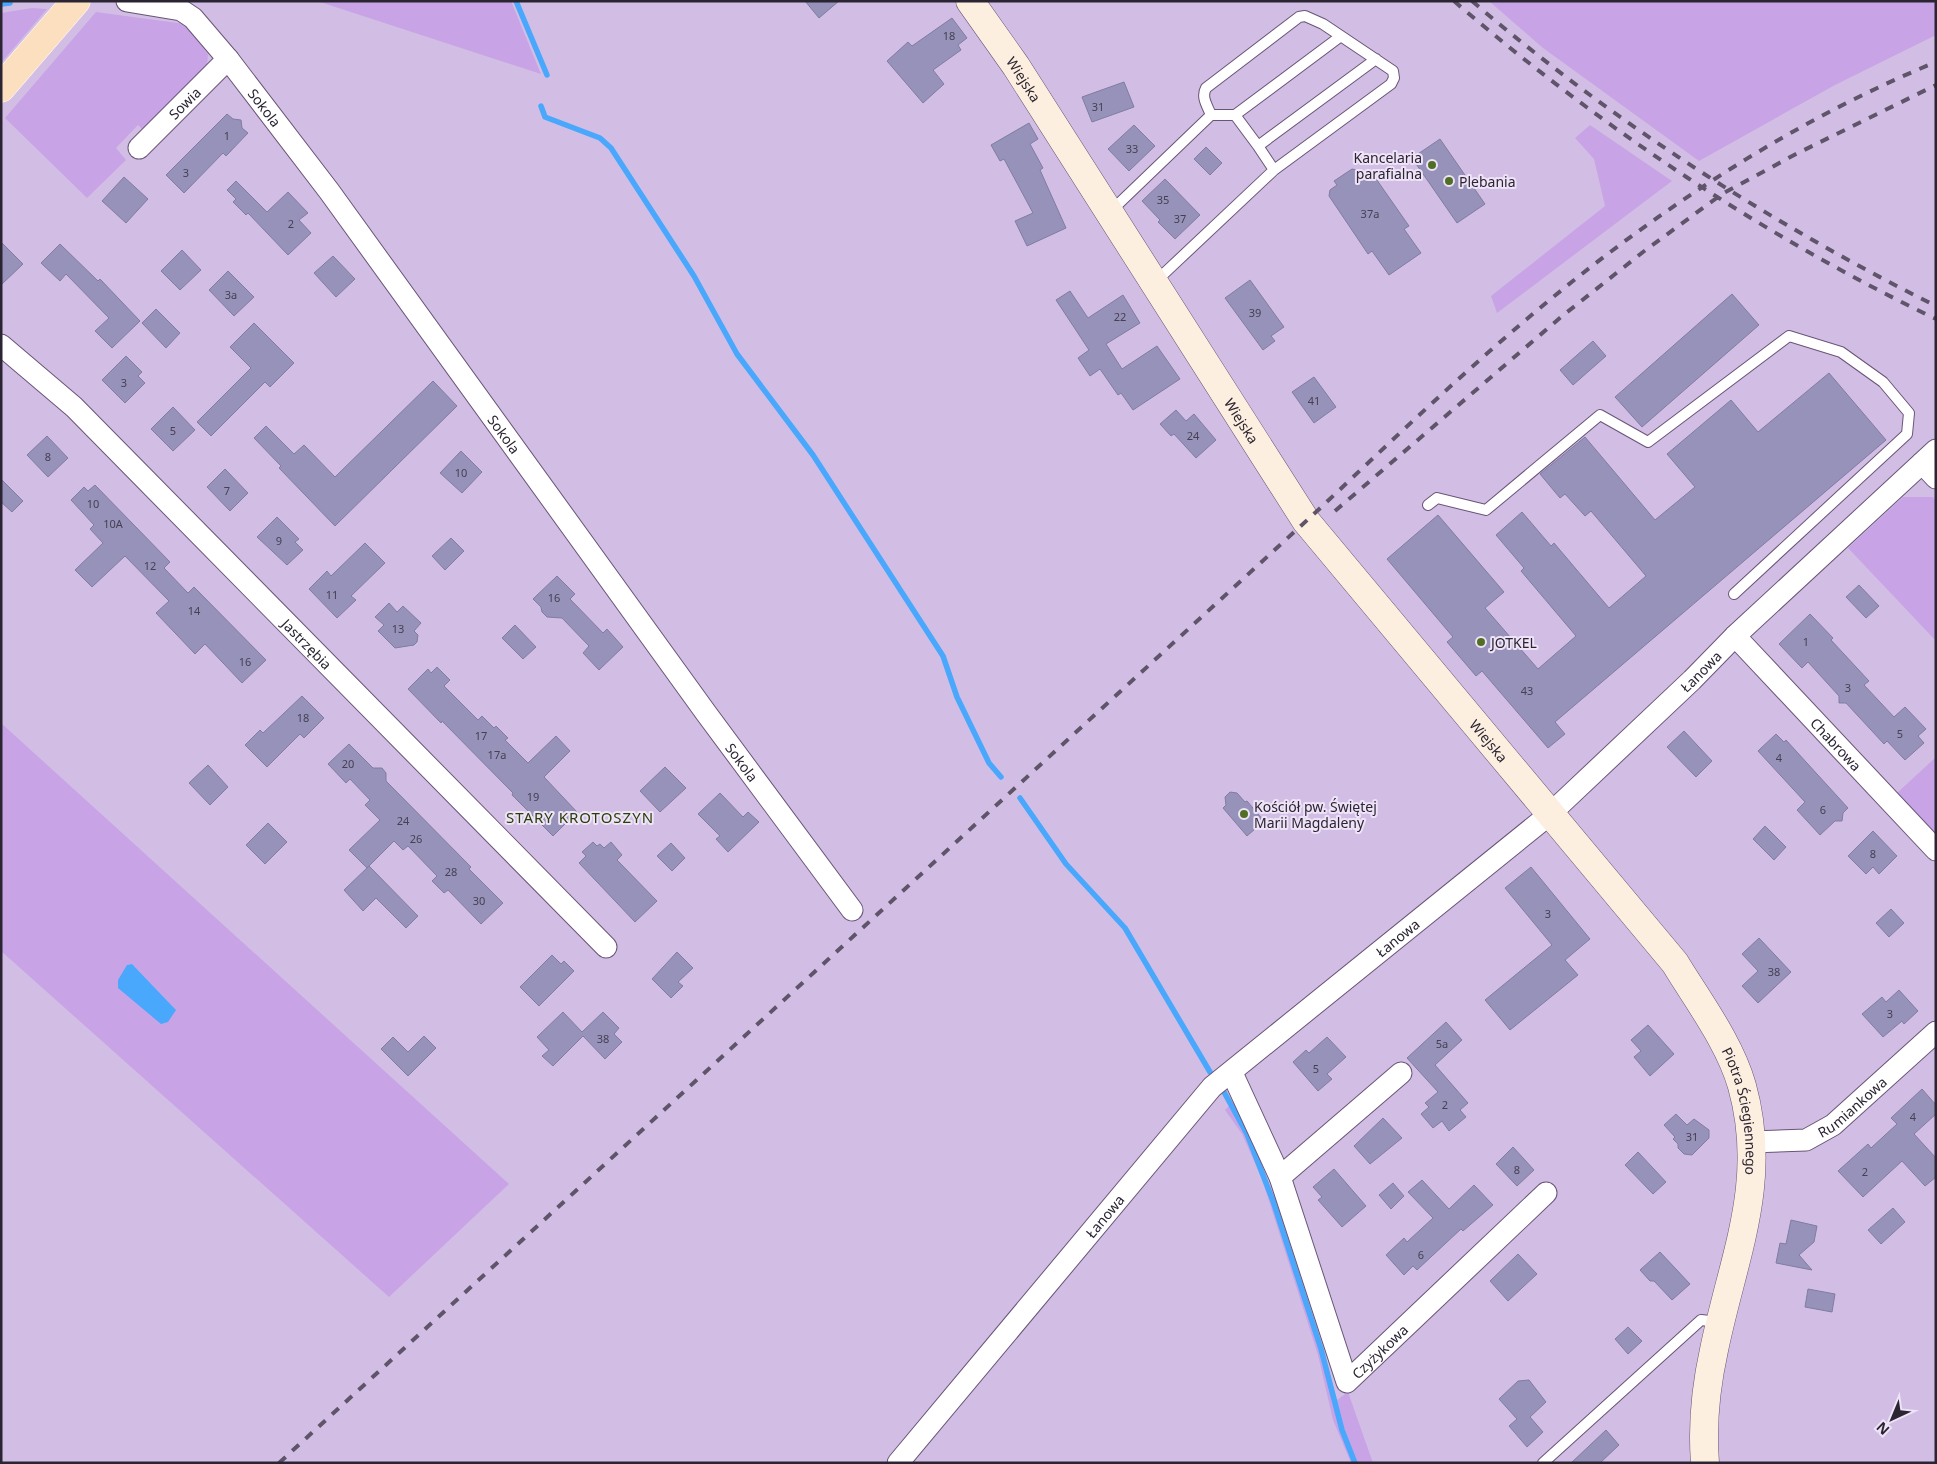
<svg xmlns="http://www.w3.org/2000/svg" width="1937" height="1464" font-family="'Noto Sans',sans-serif">
<style>
.green{fill:#c8a4e6;fill-rule:evenodd}
.water{fill:#49a7fc}
.lines{fill:none;stroke-linecap:round;stroke-linejoin:round}
.stream{stroke:#49a7fc;stroke-width:5.5}
.building{fill:#9692b9;stroke:#807ca2}
.lane-casing{stroke:#685577;stroke-width:12}
.street-casing{stroke:#685577;stroke-width:23}
.secondary-casing{stroke:#685577;stroke-width:29}
.primary-casing{stroke:#fff;stroke-width:29}
.lane{stroke:#fff;stroke-width:10}
.street{stroke:#fff;stroke-width:21}
.secondary{stroke:#fdefdf;stroke-width:28}
.primary{stroke:#fbdfbf;stroke-width:28}
.rail{stroke:#5f5469;stroke-width:4;stroke-dasharray:9 9;stroke-linecap:butt}
.poi-dot{fill:#506f25;stroke:#eee3f7;stroke-width:2}
.labels{text-anchor:middle;dominant-baseline:central;stroke-width:4;stroke-linejoin:round;paint-order:stroke}
.number-label{font-size:11px;fill:#464054}
.street-label{font-size:14px;fill:#2b2432;stroke:#eee3f7}
.poi-label{font-size:14px;fill:#2b2432;stroke:#eee3f7;text-anchor:start}
.neighbourhood-label{font-size:15px;letter-spacing:1px;fill:#293e09;stroke:#eee3f7}
</style>
<rect width="100%" height="100%" fill="#d2bee4"/>
<path class="green" d="M 317,1 L 511,1 L 541,74 Z
M 1489,1 L 1936,1 L 1936,35 L 1835,85 L 1699,161 L 1543,48 Z
M 32,8 L 47,9 L 1,63 L 1,13 Z
M 96,12 L 185,24 L 208,54 L 207,66 L 144,131 L 138,125 L 116,148 L 126,160 L 87,198 L 5,118 Z
M 1590,125 L 1672,181 L 1497,313 L 1491,296 L 1605,206 L 1594,159 L 1575,138 Z
M 1903,497 L 1933,497 L 1936,501 L 1936,641 L 1848,548 Z
M 1,723 L 509,1184 L 389,1297 L 1,951 ZM 132,964 L 175,1009 L 127,965 Z
M 1936,757 L 1936,835 L 1897,793 Z
M 1234,1101 C 1259,1150 1276,1202 1293,1254 C 1309,1302 1324,1351 1337,1400 L 1348,1392 L 1373,1463 L 1351,1463 L 1333,1420 L 1318,1355 L 1262,1179 L 1242,1134 L 1225,1110 Z"/>
<path class="water" d="M 132,964 L 176,1010 L 168,1022 L 161,1024 L 118,988 L 118,980 L 127,965 Z"/>
<g class="lines">
<path class="stream" d="M 516,1 L 547,75
M 1,4 L 10,3
M 541,106 L 545,117 L 600,138 L 611,148 L 694,276 L 737,354 L 813,455 L 943,656 L 957,697 L 989,763 L 1001,777
M 1020,798 L 1066,864 L 1125,928 L 1210,1072
M 1224,1092 L 1247,1134 L 1273,1201 L 1321,1349 L 1342,1430 L 1355,1463"/>
</g>
<path class="building" d="M 805,1 L 839,1 L 819,18 Z
M 952,18 L 967,38 L 958,45 L 961,50 L 933,70 L 944,84 L 923,103 L 887,61 L 908,42 L 912,46 Z
M 1124,82 L 1134,107 L 1092,122 L 1082,97 Z
M 227,114 L 233,119 L 241,120 L 242,128 L 248,133 L 226,156 L 223,153 L 184,193 L 166,175 Z
M 1029,123 L 1038,139 L 1030,144 L 1043,168 L 1040,170 L 1066,228 L 1027,246 L 1015,221 L 1033,213 L 1004,159 L 1000,161 L 991,145 Z
M 1134,125 L 1155,146 L 1129,171 L 1108,149 Z
M 1440,139 L 1485,204 L 1457,223 L 1412,158 Z
M 1206,147 L 1222,163 L 1210,175 L 1194,159 Z
M 1352,169 L 1372,173 L 1409,226 L 1404,229 L 1421,253 L 1389,275 L 1372,251 L 1368,254 L 1329,196 L 1330,190 L 1337,185 L 1334,181 Z
M 124,177 L 148,199 L 126,223 L 102,201 Z
M 1165,179 L 1200,215 L 1175,239 L 1158,222 L 1160,220 L 1142,201 Z
M 236,181 L 267,212 L 288,192 L 308,213 L 299,220 L 311,233 L 288,255 L 248,213 L 246,215 L 233,202 L 236,199 L 227,190 Z
M 1,242 L 23,264 L 1,285 Z
M 60,244 L 98,281 L 100,279 L 140,321 L 112,348 L 95,331 L 109,318 L 66,274 L 60,281 L 41,263 Z
M 182,250 L 201,270 L 180,290 L 161,271 Z
M 333,256 L 355,279 L 336,297 L 314,273 Z
M 228,271 L 254,297 L 234,316 L 209,290 Z
M 1250,280 L 1284,327 L 1271,336 L 1275,341 L 1263,350 L 1225,298 Z
M 1070,291 L 1088,318 L 1123,295 L 1140,323 L 1106,344 L 1122,369 L 1157,346 L 1180,379 L 1133,410 L 1121,393 L 1118,395 L 1100,369 L 1090,376 L 1078,358 L 1089,350 L 1056,300 Z
M 1732,294 L 1759,325 L 1642,427 L 1615,397 Z
M 156,309 L 180,333 L 166,348 L 142,323 Z
M 254,323 L 294,363 L 270,387 L 265,382 L 211,436 L 197,422 L 251,368 L 230,347 Z
M 1593,341 L 1606,356 L 1573,385 L 1560,370 Z
M 126,356 L 142,372 L 138,376 L 145,383 L 125,403 L 102,380 Z
M 1829,373 L 1886,440 L 1555,722 L 1565,734 L 1548,748 L 1482,671 L 1476,676 L 1447,642 L 1453,637 L 1387,559 L 1438,515 L 1504,592 L 1485,608 L 1538,669 L 1576,636 L 1521,571 L 1524,568 L 1496,535 L 1522,512 L 1551,546 L 1554,543 L 1609,608 L 1646,576 L 1591,511 L 1585,516 L 1565,494 L 1560,498 L 1540,474 L 1585,437 L 1655,520 L 1695,487 L 1667,454 L 1731,400 L 1758,432 Z
M 1314,377 L 1336,407 L 1314,423 L 1292,392 Z
M 433,381 L 457,406 L 335,526 L 279,468 L 281,466 L 254,438 L 266,426 L 294,454 L 304,445 L 335,477 Z
M 173,407 L 195,430 L 173,451 L 151,429 Z
M 1176,410 L 1186,421 L 1194,414 L 1216,440 L 1196,458 L 1174,434 L 1171,436 L 1160,424 Z
M 47,436 L 68,458 L 48,477 L 27,455 Z
M 461,451 L 482,472 L 462,493 L 440,473 Z
M 225,469 L 248,493 L 230,511 L 207,487 Z
M 1,479 L 23,501 L 12,512 L 1,502 Z
M 95,485 L 170,562 L 164,568 L 188,593 L 194,587 L 266,660 L 242,683 L 205,644 L 195,654 L 156,613 L 169,601 L 125,556 L 92,587 L 75,570 L 103,543 L 90,529 L 94,525 L 71,500 L 84,487 L 88,491 Z
M 277,517 L 299,539 L 295,542 L 303,550 L 287,565 L 257,537 Z
M 451,538 L 464,551 L 445,570 L 432,556 Z
M 365,543 L 385,563 L 351,596 L 356,600 L 337,618 L 309,589 L 327,571 L 331,576 Z
M 557,576 L 575,594 L 570,599 L 603,633 L 607,629 L 623,647 L 599,670 L 583,653 L 589,646 L 562,618 L 547,617 L 542,612 L 541,607 L 533,599 Z
M 1859,585 L 1879,606 L 1866,618 L 1846,597 Z
M 389,603 L 397,612 L 403,606 L 421,623 L 414,631 L 418,635 L 417,642 L 414,645 L 395,648 L 378,631 L 384,625 L 375,617 Z
M 1810,614 L 1833,638 L 1831,640 L 1869,681 L 1864,685 L 1894,717 L 1905,707 L 1926,729 L 1918,736 L 1924,743 L 1905,760 L 1887,741 L 1884,744 L 1846,703 L 1839,703 L 1839,696 L 1808,662 L 1802,668 L 1779,644 Z
M 515,625 L 536,647 L 523,659 L 502,638 Z
M 437,667 L 450,680 L 444,686 L 478,720 L 482,716 L 494,728 L 496,726 L 508,738 L 505,740 L 528,763 L 556,736 L 570,751 L 544,777 L 577,812 L 553,836 L 512,795 L 513,793 L 442,721 L 441,723 L 408,689 L 428,669 L 431,673 Z
M 302,696 L 324,718 L 304,738 L 300,734 L 267,767 L 245,745 L 260,730 L 263,733 Z
M 1684,731 L 1712,761 L 1696,777 L 1667,747 Z
M 1776,734 L 1784,742 L 1786,740 L 1848,808 L 1843,813 L 1842,821 L 1835,821 L 1820,835 L 1797,810 L 1805,802 L 1758,751 Z
M 349,744 L 373,768 L 382,768 L 386,773 L 386,781 L 471,867 L 469,869 L 503,903 L 481,924 L 448,890 L 444,893 L 432,881 L 437,876 L 408,846 L 403,850 L 394,841 L 367,868 L 349,850 L 380,820 L 365,805 L 370,800 L 350,779 L 346,783 L 328,764 Z
M 208,765 L 228,787 L 210,805 L 189,783 Z
M 665,767 L 686,788 L 660,812 L 640,791 Z
M 1230,792 L 1237,793 L 1245,802 L 1247,801 L 1264,821 L 1247,836 L 1223,808 L 1226,805 L 1225,797 Z
M 720,793 L 743,817 L 748,812 L 759,822 L 728,852 L 716,839 L 720,836 L 698,814 Z
M 268,823 L 287,842 L 265,864 L 246,845 Z
M 1765,826 L 1786,847 L 1774,860 L 1753,839 Z
M 1873,831 L 1897,856 L 1879,874 L 1873,867 L 1866,874 L 1848,856 Z
M 593,842 L 597,846 L 600,844 L 604,848 L 611,842 L 622,855 L 617,860 L 657,901 L 635,922 L 579,863 L 586,856 L 582,852 Z
M 671,843 L 685,858 L 672,871 L 657,856 Z
M 369,866 L 418,916 L 406,928 L 376,898 L 363,911 L 344,890 Z
M 1531,867 L 1590,939 L 1565,960 L 1578,975 L 1510,1030 L 1485,1000 L 1552,945 L 1505,888 Z
M 1891,909 L 1904,923 L 1889,937 L 1876,923 Z
M 1759,938 L 1791,972 L 1758,1003 L 1742,986 L 1758,971 L 1742,954 Z
M 677,952 L 693,968 L 678,982 L 683,986 L 671,998 L 652,979 Z
M 552,955 L 561,964 L 564,961 L 574,971 L 539,1006 L 520,987 Z
M 1899,990 L 1918,1011 L 1904,1024 L 1902,1021 L 1883,1037 L 1862,1014 L 1882,997 L 1886,1002 Z
M 563,1012 L 582,1032 L 603,1012 L 619,1028 L 614,1034 L 622,1042 L 605,1059 L 583,1036 L 553,1066 L 542,1056 L 549,1050 L 537,1037 Z
M 1446,1022 L 1462,1040 L 1435,1065 L 1468,1103 L 1460,1110 L 1466,1117 L 1449,1131 L 1442,1121 L 1433,1128 L 1421,1114 L 1429,1107 L 1425,1103 L 1438,1092 L 1407,1058 Z
M 1648,1025 L 1674,1054 L 1650,1076 L 1634,1057 L 1641,1051 L 1631,1040 Z
M 424,1036 L 436,1048 L 408,1076 L 381,1049 L 393,1037 L 408,1052 Z
M 1327,1037 L 1346,1057 L 1327,1074 L 1332,1079 L 1318,1091 L 1293,1062 L 1306,1050 L 1309,1053 Z
M 1922,1089 L 1936,1105 L 1936,1114 L 1914,1134 L 1936,1158 L 1936,1177 L 1925,1186 L 1902,1161 L 1863,1197 L 1838,1171 L 1868,1144 L 1871,1148 L 1897,1124 L 1891,1118 Z
M 1676,1114 L 1687,1125 L 1694,1119 L 1709,1130 L 1709,1138 L 1692,1155 L 1684,1154 L 1678,1148 L 1678,1144 L 1673,1139 L 1675,1137 L 1664,1125 Z
M 1383,1118 L 1402,1138 L 1370,1164 L 1354,1146 Z
M 1513,1147 L 1534,1170 L 1517,1186 L 1496,1164 Z
M 1638,1152 L 1666,1182 L 1653,1194 L 1625,1165 Z
M 1334,1169 L 1366,1206 L 1342,1227 L 1318,1200 L 1322,1197 L 1313,1187 Z
M 1422,1180 L 1449,1209 L 1474,1185 L 1493,1205 L 1463,1231 L 1461,1229 L 1417,1270 L 1413,1266 L 1404,1275 L 1386,1255 L 1404,1238 L 1407,1242 L 1433,1218 L 1408,1192 Z
M 1393,1183 L 1404,1196 L 1391,1209 L 1379,1195 Z
M 1893,1208 L 1905,1222 L 1881,1244 L 1868,1230 Z
M 1791,1220 L 1817,1226 L 1814,1242 L 1799,1255 L 1812,1270 L 1776,1263 L 1780,1243 L 1786,1244 Z
M 1660,1252 L 1690,1284 L 1672,1300 L 1654,1281 L 1650,1281 L 1640,1270 Z
M 1518,1254 L 1537,1274 L 1508,1301 L 1490,1281 Z
M 1808,1289 L 1835,1294 L 1832,1312 L 1805,1307 Z
M 1628,1327 L 1642,1341 L 1628,1354 L 1615,1339 Z
M 1529,1380 L 1546,1402 L 1530,1417 L 1543,1432 L 1527,1447 L 1509,1426 L 1517,1419 L 1499,1399 L 1518,1381 Z
M 1606,1430 L 1619,1445 L 1600,1463 L 1571,1463 Z"/>
<g class="lines">
<g class="lane-casing">
<path id="lane" d="M 1235,115 L 1341,36
M 1274,170 L 1258,146 L 1376,59
M 1111,211 L 1211,115 L 1235,115 L 1258,146
M 1155,282 L 1274,170 L 1391,84 L 1394,78 L 1393,71 L 1323,24 L 1305,16 L 1299,17 L 1206,88 C 1201,97 1207,105 1211,115
M 1428,505 L 1437,498 L 1486,510 L 1600,415 L 1648,442 L 1789,336 L 1841,352 L 1883,382 L 1909,413 L 1907,434 L 1734,594
M 1543,1463 L 1701,1320 L 1719,1322"/>
</g>
<g class="street-casing">
<g id="street">
<path id="s1" d="M 127,1 L 181,10 L 193,18 L 228,59 L 329,191 L 706,713 L 852,910"/>
<path id="s2" d="M 139,148 L 228,59"/>
<path id="s3" d="M 1,345 L 74,407 L 606,947"/>
<path d="M 1922,463 L 1936,478"/>
<path id="s4" d="M 1735,636 L 1936,850"/>
<path id="s5" d="M 1232,1073 L 1280,1177 L 1347,1382 L 1546,1193"/>
<path id="s6" d="M 1751,1142 L 1806,1140 L 1833,1125 L 1936,1032"/>
<path d="M 1280,1177 L 1401,1073"/>
<path id="s7" d="M 898,1463 L 1212,1087 L 1550,814 L 1692,680 L 1735,636 L 1936,450"/>
</g>
</g>
<g class="secondary-casing">
<g id="secondary">
<path id="s8" d="M 970,1 L 1016,66 L 1306,521 L 1675,963 C 1698,1001 1730,1043 1742,1086 C 1769,1183 1733,1257 1714,1350 C 1706,1386 1702,1425 1705,1463"/>
</g>
</g>
<g class="primary-casing">
<path id="primary" d="M 1,88 L 76,1"/>
</g>
<use href="#lane" class="lane"/>
<use href="#street" class="street"/>
<use href="#secondary" class="secondary"/>
<use href="#primary" class="primary"/>
<path class="rail" d="M 1454,1 C 1600,127 1762,235 1936,319
M 1472,1 C 1613,122 1770,223 1936,306
M 1335,511 L 1561,317 L 1643,252 L 1722,194 L 1796,154 L 1936,85
M 279,1463 L 1316,512 C 1401,432 1486,350 1578,277 C 1687,191 1807,115 1936,62"/>
</g>
<g class="poi-dot">
<circle cx="1432" cy="165" r="5"/>
<circle cx="1449" cy="181" r="5"/>
<circle cx="1481" cy="642" r="5"/>
<circle cx="1244" cy="814" r="5"/>
</g>
<g class="labels">
<g class="number-label">
<text x="949" y="35">18</text>
<text x="1098" y="106">31</text>
<text x="227" y="135">1</text>
<text x="1132" y="148">33</text>
<text x="186" y="172">3</text>
<text x="1163" y="199">35</text>
<text x="1370" y="213">37a</text>
<text x="1180" y="218">37</text>
<text x="291" y="223">2</text>
<text x="231" y="294">3a</text>
<text x="1255" y="312">39</text>
<text x="1120" y="316">22</text>
<text x="124" y="382">3</text>
<text x="1314" y="400">41</text>
<text x="173" y="430">5</text>
<text x="1193" y="435">24</text>
<text x="48" y="456">8</text>
<text x="461" y="472">10</text>
<text x="227" y="490">7</text>
<text x="93" y="503">10</text>
<text x="113" y="523">10A</text>
<text x="279" y="540">9</text>
<text x="150" y="565">12</text>
<text x="332" y="594">11</text>
<text x="554" y="597">16</text>
<text x="194" y="610">14</text>
<text x="398" y="628">13</text>
<text x="1806" y="641">1</text>
<text x="245" y="661">16</text>
<text x="1848" y="687">3</text>
<text x="1527" y="690">43</text>
<text x="303" y="717">18</text>
<text x="1900" y="733">5</text>
<text x="481" y="735">17</text>
<text x="497" y="754">17a</text>
<text x="1779" y="757">4</text>
<text x="348" y="763">20</text>
<text x="533" y="796">19</text>
<text x="1823" y="809">6</text>
<text x="403" y="820">24</text>
<text x="416" y="838">26</text>
<text x="1873" y="853">8</text>
<text x="451" y="871">28</text>
<text x="479" y="900">30</text>
<text x="1548" y="913">3</text>
<text x="1774" y="971">38</text>
<text x="1890" y="1013">3</text>
<text x="603" y="1038">38</text>
<text x="1442" y="1043">5a</text>
<text x="1316" y="1068">5</text>
<text x="1445" y="1104">2</text>
<text x="1913" y="1116">4</text>
<text x="1692" y="1136">31</text>
<text x="1517" y="1169">8</text>
<text x="1865" y="1171">2</text>
<text x="1421" y="1254">6</text>
</g>
<g class="street-label">
<text stroke="none"><textPath href="#s8" startOffset="95">Wiejska</textPath></text>
<text stroke="none"><textPath href="#s2" startOffset="64">Sowia</textPath></text>
<text stroke="none"><textPath href="#s1" startOffset="184">Sokola</textPath></text>
<text stroke="none"><textPath href="#s8" startOffset="500">Wiejska</textPath></text>
<text stroke="none"><textPath href="#s1" startOffset="589">Sokola</textPath></text>
<text stroke="none"><textPath href="#s3" startOffset="428">Jastrzębia</textPath></text>
<text stroke="none"><textPath href="#s7" startOffset="1132">Łanowa</textPath></text>
<text stroke="none"><textPath href="#s8" startOffset="905">Wiejska</textPath></text>
<text stroke="none"><textPath href="#s4" startOffset="148">Chabrowa</textPath></text>
<text stroke="none"><textPath href="#s1" startOffset="994">Sokola</textPath></text>
<text stroke="none"><textPath href="#s7" startOffset="728">Łanowa</textPath></text>
<text stroke="none"><textPath href="#s6" startOffset="112">Rumiankowa</textPath></text>
<text stroke="none"><textPath href="#s8" startOffset="1360">Piotra Ściegiennego</textPath></text>
<text stroke="none"><textPath href="#s7" startOffset="322">Łanowa</textPath></text>
<text stroke="none"><textPath href="#s5" startOffset="375">Czyżykowa</textPath></text>
</g>
<g class="poi-label">
<text x="1422" y="157" text-anchor="end">Kancelaria<tspan x="1422" dy="16">parafialna</tspan></text>
<text x="1459" y="181">Plebania</text>
<text x="1491" y="642">JOTKEL</text>
<text x="1254" y="806">Kościół pw. Świętej<tspan x="1254" dy="16">Marii Magdaleny</tspan></text>
</g>
<g class="neighbourhood-label">
<text x="580" y="817">STARY KROTOSZYN</text>
</g>
</g>
<rect width="1937" height="1464" fill="none" stroke="#2b2432" stroke-width="5"/>
<g transform="translate(1892 1419) rotate(224)" stroke="#eee3f7" stroke-width="4" paint-order="stroke">
<path d="M0-4L9 19L0 12L-9 19Z" fill="#2b2432"/>
<text y="-8" font-size="14" font-weight="bold" text-anchor="middle" fill="#2b2432">N</text>
</g>
</svg>
